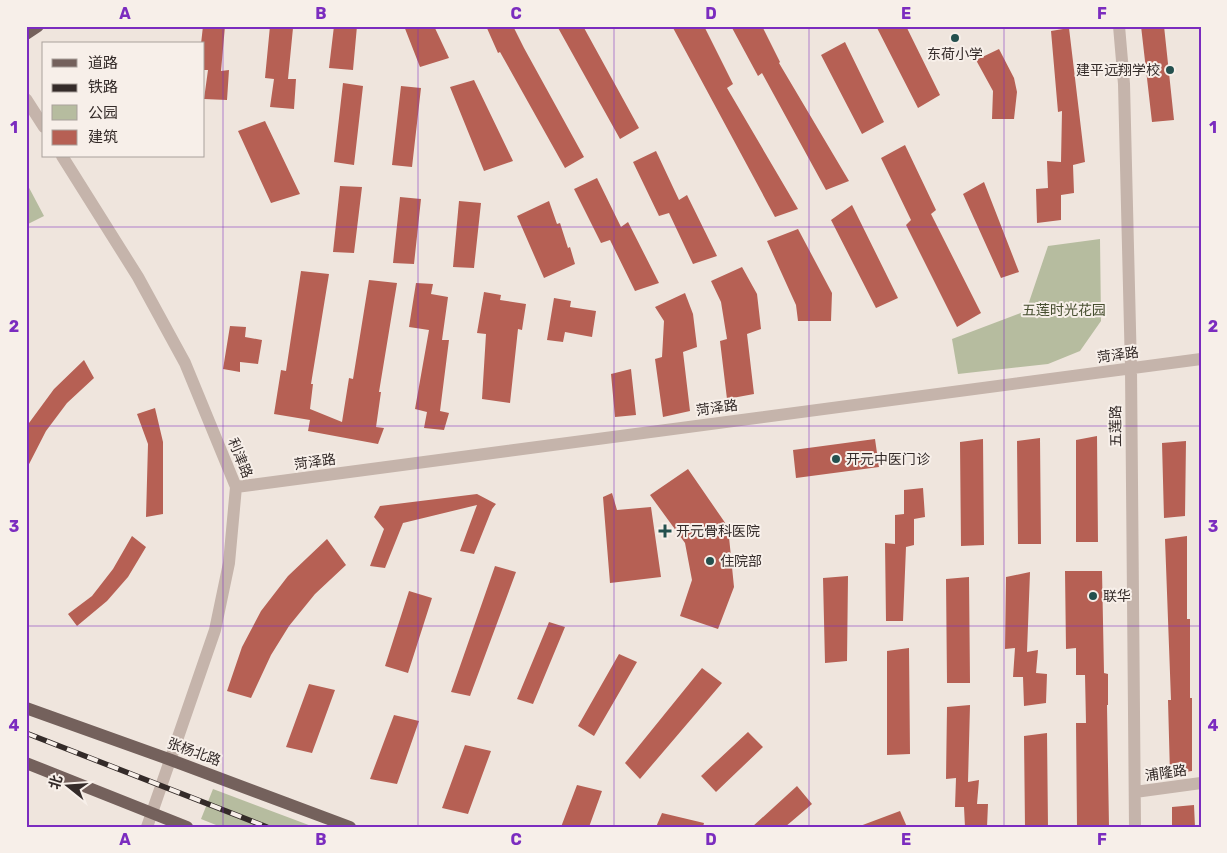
<svg xmlns="http://www.w3.org/2000/svg" width="1227" height="853" font-family="Rubik,'Noto Sans SC',sans-serif">
<style>
.green{fill:#b6bc9f}
.building{fill:#b66054}
.lines{fill:none;stroke-linecap:round;stroke-linejoin:round}
.minor{stroke:#c5b4ab;stroke-width:12}
.major{stroke:#74615c;stroke-width:12}
.rail-casing{stroke:#342b29;stroke-width:5.5}
.rail{stroke:#f7efe9;stroke-width:4;stroke-dasharray:11;stroke-linecap:butt}
.grid{fill:none;stroke:#7b2cbf;stroke-width:1;stroke-opacity:0.55}
.poi-dot{fill:#24504e;stroke:#f7efe9;stroke-width:2}
.labels{text-anchor:middle;dominant-baseline:central;stroke-width:4;stroke-linejoin:round;paint-order:stroke}
.poi-label{font-size:14px;fill:#342b29;stroke:#f7efe9;text-anchor:start}
.park-label{font-size:14px;fill:#474f30;stroke:#f7efe9}
.street-label{font-size:14px;fill:#342b29;stroke:#f7efe9}
.neatline{fill:none;stroke:#7b2cbf;stroke-width:2}
.grid-label{font-size:16px;text-anchor:middle;font-weight:bold;fill:#7b2cbf}
</style>
<rect width="100%" height="100%" fill="#efe5dd"/>
<path class="green" d="M 26,182 L 44,216 L 26,225 Z
M 1100,239 L 1101,321 L 1080,351 L 1048,364 L 958,374 L 952,339 L 1026,311 L 1048,246 Z
M 213,789 L 314,827 L 221,827 L 201,819 Z"/>
<path class="building" d="M 203,26 L 225,26 L 221,71 L 229,70 L 227,100 L 204,99 L 208,70 L 204,70 L 204,44 L 201,44 Z
M 270,26 L 293,28 L 288,79 L 296,79 L 294,109 L 270,107 L 274,79 L 265,78 Z
M 334,26 L 357,26 L 353,70 L 329,68 Z
M 404,26 L 434,26 L 449,58 L 420,67 Z
M 486,26 L 513,26 L 524,48 L 584,157 L 565,168 L 500,52 L 498,53 Z
M 557,26 L 583,26 L 639,128 L 620,139 Z
M 672,26 L 704,26 L 733,84 L 727,88 L 798,209 L 775,217 Z
M 731,26 L 762,26 L 780,62 L 779,63 L 849,181 L 826,190 L 762,73 L 758,76 Z
M 876,26 L 906,26 L 940,95 L 918,108 Z
M 1141,26 L 1164,26 L 1174,120 L 1152,122 Z
M 1069,28 L 1085,162 L 1073,165 L 1074,193 L 1061,195 L 1061,220 L 1037,223 L 1036,189 L 1048,188 L 1047,161 L 1061,162 L 1062,111 L 1058,112 L 1051,31 Z
M 845,42 L 884,122 L 862,134 L 821,55 Z
M 999,49 L 1014,78 L 1017,92 L 1014,119 L 992,119 L 993,91 L 976,60 Z
M 474,80 L 513,161 L 484,171 L 450,87 Z
M 343,83 L 363,86 L 354,165 L 334,162 Z
M 401,86 L 421,88 L 412,167 L 392,165 Z
M 265,121 L 300,194 L 271,203 L 238,131 Z
M 905,145 L 936,210 L 931,214 L 981,313 L 957,327 L 906,225 L 911,220 L 881,158 Z
M 656,151 L 679,200 L 687,195 L 717,256 L 693,264 L 669,213 L 659,216 L 633,162 Z
M 597,178 L 621,227 L 628,222 L 659,283 L 635,291 L 610,240 L 601,243 L 574,189 Z
M 984,182 L 1019,272 L 1001,278 L 963,194 Z
M 340,186 L 362,187 L 354,253 L 333,252 Z
M 400,197 L 421,199 L 414,264 L 393,263 Z
M 459,201 L 481,203 L 474,268 L 453,267 Z
M 549,201 L 557,224 L 560,223 L 568,248 L 570,247 L 575,264 L 544,278 L 517,216 Z
M 852,205 L 898,298 L 876,308 L 831,220 Z
M 798,229 L 832,293 L 831,321 L 798,321 L 796,305 L 767,241 Z
M 742,267 L 757,294 L 761,329 L 747,334 L 754,394 L 727,399 L 720,341 L 727,339 L 721,302 L 711,281 Z
M 301,271 L 329,274 L 311,384 L 313,384 L 310,409 L 342,422 L 349,378 L 353,379 L 369,280 L 397,283 L 379,392 L 381,392 L 376,427 L 384,428 L 378,444 L 308,431 L 310,420 L 274,414 L 281,370 L 286,371 Z
M 416,283 L 433,284 L 431,294 L 448,297 L 442,340 L 449,340 L 440,411 L 449,413 L 444,430 L 424,428 L 427,412 L 415,409 L 429,330 L 409,327 Z
M 484,292 L 501,295 L 500,300 L 526,304 L 522,330 L 518,329 L 510,403 L 482,399 L 486,334 L 477,333 Z
M 685,293 L 693,314 L 697,347 L 683,352 L 690,411 L 663,417 L 655,359 L 662,357 L 664,321 L 655,307 Z
M 554,298 L 571,301 L 570,307 L 596,311 L 592,337 L 565,332 L 563,342 L 547,340 Z
M 230,326 L 246,327 L 245,337 L 262,340 L 258,364 L 240,362 L 240,372 L 223,369 Z
M 84,360 L 94,378 L 67,403 L 46,431 L 26,470 L 26,429 L 29,423 L 54,389 Z
M 631,369 L 636,415 L 615,417 L 611,374 Z
M 155,408 L 163,442 L 163,514 L 146,517 L 148,444 L 137,414 Z
M 1097,436 L 1098,542 L 1076,542 L 1076,440 Z
M 1040,438 L 1041,544 L 1018,544 L 1017,441 Z
M 875,439 L 879,467 L 796,478 L 793,450 Z
M 983,439 L 984,545 L 961,546 L 960,442 Z
M 1186,441 L 1185,516 L 1164,518 L 1162,443 Z
M 688,469 L 728,527 L 734,587 L 718,629 L 680,616 L 692,580 L 685,543 L 650,495 Z
M 923,488 L 925,517 L 914,519 L 914,545 L 906,547 L 903,621 L 886,621 L 885,543 L 895,544 L 895,515 L 904,514 L 904,490 Z
M 612,493 L 617,510 L 651,507 L 661,577 L 610,583 L 603,497 Z
M 477,494 L 496,504 L 492,509 L 474,554 L 460,551 L 477,505 L 403,523 L 385,568 L 370,566 L 384,529 L 374,517 L 380,506 Z
M 132,536 L 146,547 L 128,577 L 107,601 L 77,626 L 68,614 L 92,596 L 113,569 Z
M 1187,536 L 1187,619 L 1190,619 L 1190,698 L 1192,698 L 1192,771 L 1170,774 L 1168,700 L 1171,700 L 1165,539 Z
M 327,539 L 346,565 L 315,594 L 289,626 L 271,655 L 251,698 L 227,691 L 242,647 L 261,611 L 288,576 Z
M 495,566 L 516,572 L 470,696 L 451,692 Z
M 1065,571 L 1102,571 L 1104,673 L 1108,674 L 1108,705 L 1107,705 L 1109,827 L 1077,827 L 1076,723 L 1086,723 L 1085,675 L 1076,675 L 1076,648 L 1066,649 Z
M 1030,572 L 1027,652 L 1038,650 L 1036,673 L 1047,674 L 1046,703 L 1024,706 L 1023,677 L 1013,677 L 1015,648 L 1005,649 L 1006,577 Z
M 848,576 L 847,661 L 825,663 L 823,578 Z
M 969,577 L 970,683 L 947,683 L 946,579 Z
M 409,591 L 432,598 L 408,673 L 385,666 Z
M 549,622 L 565,627 L 533,704 L 517,699 Z
M 909,648 L 910,754 L 887,755 L 887,651 Z
M 619,654 L 637,662 L 594,736 L 578,726 Z
M 702,668 L 722,683 L 640,779 L 625,763 Z
M 309,684 L 335,690 L 312,753 L 286,747 Z
M 970,705 L 968,782 L 979,780 L 977,804 L 988,804 L 987,827 L 965,827 L 964,807 L 955,807 L 956,778 L 946,779 L 947,707 Z
M 394,715 L 419,721 L 397,784 L 370,779 Z
M 748,732 L 763,747 L 716,792 L 701,776 Z
M 1047,733 L 1048,827 L 1025,827 L 1024,736 Z
M 465,745 L 491,751 L 468,814 L 442,808 Z
M 577,785 L 602,791 L 589,827 L 561,827 Z
M 797,786 L 812,804 L 785,827 L 752,827 Z
M 1194,805 L 1195,827 L 1172,827 L 1172,807 Z
M 900,811 L 907,827 L 860,827 L 860,826 Z
M 662,813 L 704,823 L 703,827 L 656,827 Z"/>
<g class="lines">
<path class="minor" d="M 1119,26 L 1124,84 L 1131,369 L 1135,827
M 26,99 L 44,127
M 62,156 L 138,277 L 185,363 L 236,487 L 229,563 L 215,630 L 147,827
M 236,487 L 1201,359
M 1135,792 L 1201,783"/>
<path class="major" d="M 26,34 L 38,26
M 26,708 L 171,760 L 350,827
M 26,763 L 187,827"/>
<g class="rail-casing">
<path id="rail" d="M 26,733 L 267,827"/>
</g>
<use href="#rail" class="rail"/>
</g>
<path class="grid" d="M 223,26 L 223,827M 418,26 L 418,827M 614,26 L 614,827M 809,26 L 809,827M 1004,26 L 1004,827M 26,227 L 1201,227M 26,426 L 1201,426M 26,626 L 1201,626"/>
<g class="poi-dot">
<circle cx="955" cy="38" r="5"/>
<circle cx="1170" cy="70" r="5"/>
<circle cx="836" cy="459" r="5"/>
<path d="M662.5 523.5h5v5h5v5h-5v5h-5v-5h-5v-5h5z"/>
<circle cx="710" cy="561" r="5"/>
<circle cx="1093" cy="596" r="5"/>
</g>
<g class="labels">
<g class="poi-label">
<text x="955" y="54" text-anchor="middle">东荷小学</text>
<text x="1160" y="70" text-anchor="end">建平远翔学校</text>
<text x="846" y="459">开元中医门诊</text>
<text x="676" y="531">开元骨科医院</text>
<text x="720" y="561">住院部</text>
<text x="1103" y="596">联华</text>
</g>
<g class="park-label">
<text x="1064" y="310">五莲时光花园</text>
</g>
<g class="street-label">
<text transform="translate(1118 355) rotate(-8)">菏泽路</text>
<text transform="translate(717 408) rotate(-8)">菏泽路</text>
<text transform="translate(1116 426) rotate(-91)">五莲路</text>
<text transform="translate(240 458) rotate(68)">利津路</text>
<text transform="translate(315 462) rotate(-8)">菏泽路</text>
<text transform="translate(194 752) rotate(20)">张杨北路</text>
<text transform="translate(1166 773) rotate(-8)">浦隆路</text>
</g>
</g>
<rect width="1227" height="853" fill="none" stroke="#f7efe9" stroke-width="55"/>
<rect x="42" y="42" width="162" height="115" fill="#f7efe9" stroke="#a9a19c"/>
<rect x="52" y="59" width="25" height="8" fill="#74615c" stroke="#a9a19c"/>
<text x="88" y="68" font-size="15" fill="#342b29">道路</text>
<rect x="52" y="84" width="25" height="8" fill="#342b29" stroke="#a9a19c"/>
<text x="88" y="92" font-size="15" fill="#342b29">铁路</text>
<rect x="52" y="105" width="25" height="15" fill="#b6bc9f" stroke="#a9a19c"/>
<text x="88" y="118" font-size="15" fill="#342b29">公园</text>
<rect x="52" y="130" width="25" height="15" fill="#b66054" stroke="#a9a19c"/>
<text x="88" y="142" font-size="15" fill="#342b29">建筑</text>
<g transform="translate(68 786) rotate(287)" stroke="#f7efe9" stroke-width="4" paint-order="stroke">
<path d="M0-4L9 19L0 12L-9 19Z" fill="#342b29"/>
<text y="-8" font-size="14" font-weight="bold" text-anchor="middle" fill="#342b29">北</text>
</g>
<rect x="28" y="28" width="1172" height="798" class="neatline"/>
<g class="grid-label">
<text x="125" y="19">A</text>
<text x="321" y="19">B</text>
<text x="516" y="19">C</text>
<text x="711" y="19">D</text>
<text x="906" y="19">E</text>
<text x="1102" y="19">F</text>
<text x="14" y="133">1</text>
<text x="1213" y="133">1</text>
<text x="14" y="332">2</text>
<text x="1213" y="332">2</text>
<text x="14" y="532">3</text>
<text x="1213" y="532">3</text>
<text x="14" y="731">4</text>
<text x="1213" y="731">4</text>
<text x="125" y="845">A</text>
<text x="321" y="845">B</text>
<text x="516" y="845">C</text>
<text x="711" y="845">D</text>
<text x="906" y="845">E</text>
<text x="1102" y="845">F</text>
</g>
</svg>
